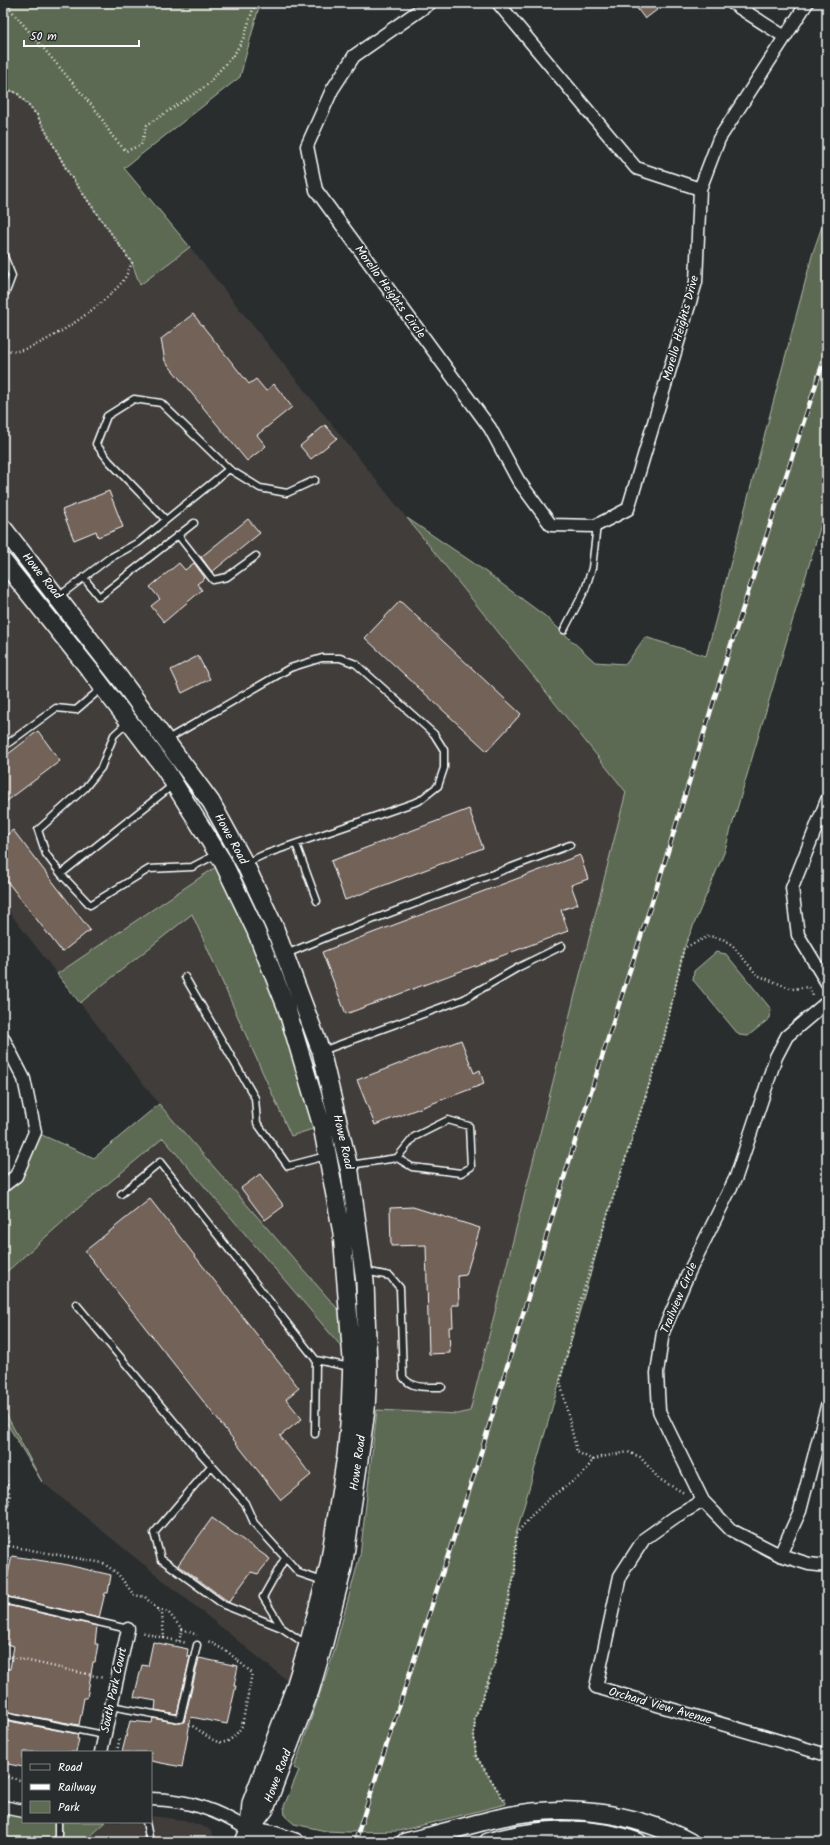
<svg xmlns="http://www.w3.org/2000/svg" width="830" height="1845" font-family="Kalam,sans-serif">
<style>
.built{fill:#403d3b}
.green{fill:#5d6b52;stroke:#aeb5a8}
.building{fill:#726259;stroke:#fff}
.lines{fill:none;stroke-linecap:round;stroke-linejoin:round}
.lane-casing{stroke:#fff;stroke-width:9}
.street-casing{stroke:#fff;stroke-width:15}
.secondary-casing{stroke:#fff;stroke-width:20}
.path{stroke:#fff;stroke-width:2.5;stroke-dasharray:1 3;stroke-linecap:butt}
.lane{stroke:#2a2d2e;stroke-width:6}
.street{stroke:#2a2d2e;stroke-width:12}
.secondary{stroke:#2a2d2e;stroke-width:17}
.rail-casing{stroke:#fff;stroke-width:4.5}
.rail{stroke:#2a2d2e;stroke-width:3;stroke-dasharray:9;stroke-linecap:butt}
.labels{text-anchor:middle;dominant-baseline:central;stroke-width:3.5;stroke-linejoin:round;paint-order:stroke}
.street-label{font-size:12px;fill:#fff;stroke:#2a2d2e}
</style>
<rect width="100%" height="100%" fill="#2a2d2e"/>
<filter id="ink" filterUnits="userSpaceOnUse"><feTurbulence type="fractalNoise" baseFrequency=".025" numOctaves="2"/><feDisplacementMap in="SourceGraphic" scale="8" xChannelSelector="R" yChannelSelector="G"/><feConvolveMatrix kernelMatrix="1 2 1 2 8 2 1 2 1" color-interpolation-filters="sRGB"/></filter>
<g filter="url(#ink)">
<path class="built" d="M 3,88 L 17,93 L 37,115 L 69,174 L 132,263 L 140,284 L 190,247 L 626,792 L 470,1411 L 458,1414 L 388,1410 L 366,1410 L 365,1282 L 321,1051 L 211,802 L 3,528 Z
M 3,561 L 223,862 L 57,974 L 3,904 Z
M 192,913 L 291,1136 L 322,1126 L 349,1322 L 159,1104 L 80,1003 Z
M 163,1138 L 352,1359 L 346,1456 L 295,1687 L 42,1482 L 3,1408 L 3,1275 L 75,1211 Z
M 151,1816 L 184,1820 L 207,1828 L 211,1831 L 217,1842 L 84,1842 L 106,1822 L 151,1822 Z"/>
<path class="green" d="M 3,3 L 260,3 L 240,77 L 124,168 L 190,247 L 140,285 L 132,263 L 69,174 L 37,115 L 17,93 L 3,88 Z
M 827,212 L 827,504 L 724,853 L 684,948 L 664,1038 L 607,1216 L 516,1534 L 515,1572 L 494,1665 L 475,1718 L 474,1735 L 476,1756 L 506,1804 L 399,1831 L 348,1832 L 326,1831 L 294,1824 L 285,1816 L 284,1806 L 299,1770 L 294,1768 L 333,1655 L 360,1555 L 377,1410 L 458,1414 L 470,1411 L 626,792 L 407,518 L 475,564 L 545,616 L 595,662 L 626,664 L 645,637 L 706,656 L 813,252 Z
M 223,862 L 231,877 L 322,1126 L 291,1136 L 192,914 L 80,1003 L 57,974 Z
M 716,952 L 726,954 L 771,1009 L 770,1018 L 748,1036 L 739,1035 L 693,980 L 694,971 Z
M 159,1104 L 349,1322 L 352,1359 L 163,1138 L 75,1211 L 3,1275 L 3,1186 L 16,1176 L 35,1132 L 94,1158 Z
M 3,1408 L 42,1482 L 3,1417 Z
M 3,1807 L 23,1811 L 23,1822 L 106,1822 L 84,1842 L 3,1842 Z"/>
<path class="building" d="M 633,3 L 666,3 L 645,19 Z
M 193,314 L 249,384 L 256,379 L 266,391 L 274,384 L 292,407 L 257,435 L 266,446 L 247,461 L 165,361 L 161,339 Z
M 325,425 L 337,438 L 311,459 L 300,446 Z
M 109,491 L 123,527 L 98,537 L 96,531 L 74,540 L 62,510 Z
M 248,519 L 260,533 L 212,572 L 201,557 Z
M 179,563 L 185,570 L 194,563 L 205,578 L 197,584 L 202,590 L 164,622 L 151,606 L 160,599 L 150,587 Z
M 400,601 L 521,714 L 487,751 L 365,638 Z
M 198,656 L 210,679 L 182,693 L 171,670 Z
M 38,731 L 60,761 L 3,804 L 3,758 Z
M 469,809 L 483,848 L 345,900 L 331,861 Z
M 13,830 L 90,930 L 62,952 L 3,876 L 3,838 Z
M 580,855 L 588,879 L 571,885 L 578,904 L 561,910 L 568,931 L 346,1014 L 322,952 Z
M 461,1040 L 474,1073 L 480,1070 L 484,1084 L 375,1125 L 357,1080 Z
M 260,1174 L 284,1206 L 265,1220 L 241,1188 Z
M 150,1199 L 299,1388 L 286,1399 L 302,1419 L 280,1436 L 311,1475 L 281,1500 L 85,1251 Z
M 413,1207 L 480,1228 L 466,1275 L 458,1276 L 459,1305 L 452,1305 L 453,1327 L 449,1327 L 450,1353 L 429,1354 L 426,1245 L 391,1246 L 390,1208 Z
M 212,1518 L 270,1559 L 258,1574 L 251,1572 L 229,1602 L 178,1565 Z
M 12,1556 L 63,1564 L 111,1575 L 108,1593 L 105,1593 L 99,1618 L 9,1597 L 5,1598 L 4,1600 L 7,1605 L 97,1626 L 95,1644 L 98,1644 L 95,1662 L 93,1662 L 87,1698 L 84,1698 L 79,1725 L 3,1711 L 3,1668 L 10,1669 L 14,1646 L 3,1643 L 3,1596 Z
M 153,1642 L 188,1649 L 187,1656 L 190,1657 L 177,1714 L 155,1710 L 156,1701 L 134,1697 L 142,1665 L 148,1666 Z
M 199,1658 L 238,1666 L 234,1686 L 236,1686 L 227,1724 L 191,1717 L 182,1767 L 151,1761 L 151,1752 L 122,1752 L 130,1721 L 152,1723 L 153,1718 L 179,1723 L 184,1722 Z
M 3,1720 L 78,1734 L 77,1739 L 79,1739 L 76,1752 L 23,1752 L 23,1767 L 3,1763 Z"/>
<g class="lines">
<g class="lane-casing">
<path id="lane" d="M 3,254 L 12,276 L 6,292 L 3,294
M 166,520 L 109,461 L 96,444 L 107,416 L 134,399 L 161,403 L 229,469 L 260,488 L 287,493 L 315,480
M 178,535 L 213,580 L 227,577 L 256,556
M 84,578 L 99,597 L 194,523
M 58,597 L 108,559 L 139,542 L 229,469
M 564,630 L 585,590 L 592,568 L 597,525
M 128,722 L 114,735 L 101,768 L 85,788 L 38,830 L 46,854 L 61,874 L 173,785
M 166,740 L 290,668 L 322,658 L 340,658 L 356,664 L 434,734 L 444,750 L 444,768 L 438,786 L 419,801 L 263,855 L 246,863
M 3,747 L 56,708 L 76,710 L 103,687
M 296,844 L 317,901
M 61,874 L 90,905 L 149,869 L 192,867 L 217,854
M 286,954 L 332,935 L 570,845
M 185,977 L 255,1098 L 257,1123 L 288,1166 L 326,1156
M 322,1051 L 464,999 L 519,967 L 562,946
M 350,1165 L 397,1158 L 414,1137 L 448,1120 L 469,1126 L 471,1167 L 461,1173 L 412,1167 L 397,1158
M 121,1194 L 160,1162 L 316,1360 L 350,1367
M 365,1271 L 390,1276 L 400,1288 L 403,1377 C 411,1389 428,1387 442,1387
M 76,1304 L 196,1448 L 245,1503 L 254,1523 L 299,1573 L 323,1581
M 315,1434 L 316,1360
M 211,1466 L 154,1533 L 161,1559 L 224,1605 L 282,1628
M 285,1558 L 263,1597 L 282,1628 L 307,1645
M 8,1601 L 128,1629
M 111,1706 L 180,1719 L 197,1645
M 3,1715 L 104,1735
M 146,1822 L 150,1842
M 58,1842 L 58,1822"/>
</g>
<g class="street-casing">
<path id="street" d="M 430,3 L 354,56 L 332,90 L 307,146 L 316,190 L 490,428 L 518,480 L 551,525 L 595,526 L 628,509 L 696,282 L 700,189 L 719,139 L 807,3
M 498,3 L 636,168 L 700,189
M 732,3 L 785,37
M 827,800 L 792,888 L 798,935 L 827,983
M 827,1002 L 787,1036 L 776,1057 L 736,1177 L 689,1272 L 663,1332 L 657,1373 L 659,1411 L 703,1501 L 731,1530 L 780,1555 L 809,1564 L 827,1566
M 3,1038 L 24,1079 L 35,1132 L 16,1176 L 3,1186
M 703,1501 L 675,1517 L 644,1539 L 620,1576 L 596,1687 L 827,1755
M 780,1555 L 800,1511 L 827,1406
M 101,1752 L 128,1629
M 151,1799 C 189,1800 217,1810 249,1830
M 3,1807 L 23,1811"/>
</g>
<g class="secondary-casing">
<path id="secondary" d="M 3,528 L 119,677 L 211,802 L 245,864 L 274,926 L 321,1051 L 350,1172 L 365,1282 L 368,1369 L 366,1410 L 359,1460 L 343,1568 L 324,1643 L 310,1691 L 265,1809 L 249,1830 L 244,1842
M 3,561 L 89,669 L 165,769 L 223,862 L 256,931 L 286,1006 L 322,1126 L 342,1233 L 352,1359 L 350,1414 L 346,1456 L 329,1565 L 310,1638 L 295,1687 L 251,1803 L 249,1830
M 249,1830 L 271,1834 L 295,1842
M 405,1842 C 438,1835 470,1824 503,1817 C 565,1803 634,1812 690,1842
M 488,1842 C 536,1828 590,1824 638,1842"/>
</g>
<path class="path" d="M 5,3 L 99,114 L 112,136 L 126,151 L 141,145 L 147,125 L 206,86 L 235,53 L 244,37 L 255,3
M 8,7 L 16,3
M 3,88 L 17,93 L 37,115 L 69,174 L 132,263 C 129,269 126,277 122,282 C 104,305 47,345 18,351 C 14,352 8,350 3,350
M 593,1460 L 577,1452 L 560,1381 L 580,1302 L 664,1038 L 684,948 L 709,936 L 723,939 L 732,945 L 757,975 L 792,989 L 808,987 L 814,997
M 3,1536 L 10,1495 L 4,1472
M 3,1536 C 11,1539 10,1547 3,1551
M 9,1546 L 103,1563 L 118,1574 L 134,1595 L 145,1597 L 162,1614 L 164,1638 L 141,1632
M 158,1609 L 168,1612 L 182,1629 L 179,1641
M 182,1629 L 197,1635
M 164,1638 L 187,1643
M 3,1655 L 104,1678
M 189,1724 C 210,1735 222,1758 242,1726 L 252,1673 L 228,1652 L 206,1640
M 117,1752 L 120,1737
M 3,1776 L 23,1781
M 504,1800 L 476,1756 L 474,1735 L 475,1718 L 494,1665 L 515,1572 L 516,1534 L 532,1515 L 551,1497 L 583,1474 L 593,1460 L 601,1457 L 628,1452 L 640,1457 L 659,1479 L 684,1493"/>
<use href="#lane" class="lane"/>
<use href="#street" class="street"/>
<use href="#secondary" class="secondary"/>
<g class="rail-casing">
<path id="rail" d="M 355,1842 L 476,1469 L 577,1135 L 665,861 L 728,654 L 827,350"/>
</g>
<use href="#rail" class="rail"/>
</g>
</g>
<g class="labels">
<g class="street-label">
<text transform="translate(390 292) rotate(54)">Morello Heights Circle</text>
<text transform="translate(681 328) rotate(-75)">Morello Heights Drive</text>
<text transform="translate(42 576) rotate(51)">Howe Road</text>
<text transform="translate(231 839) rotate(61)">Howe Road</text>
<text transform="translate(343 1142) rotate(77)">Howe Road</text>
<text transform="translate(679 1298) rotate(-67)">Trailview Circle</text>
<text transform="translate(358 1463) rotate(-82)">Howe Road</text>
<text transform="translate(114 1690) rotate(-78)">South Park Court</text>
<text transform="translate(660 1706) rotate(16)">Orchard View Avenue</text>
<text transform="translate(278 1776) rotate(-69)">Howe Road</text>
</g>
</g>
<rect width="830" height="1845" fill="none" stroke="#2a2d2e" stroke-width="16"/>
<rect x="8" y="8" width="814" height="1829" fill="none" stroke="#fff" stroke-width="1.5" filter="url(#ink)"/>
<rect x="22" y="1751" width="130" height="72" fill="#2a2d2e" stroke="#7f8182"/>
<rect x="30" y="1764" width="20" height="6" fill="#2a2d2e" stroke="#7f8182"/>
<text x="58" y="1771" font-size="12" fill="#ffffff">Road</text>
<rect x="30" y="1784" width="20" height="6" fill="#ffffff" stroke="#7f8182"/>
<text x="58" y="1791" font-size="12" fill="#ffffff">Railway</text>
<rect x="30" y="1801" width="20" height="12" fill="#5d6b52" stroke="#7f8182"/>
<text x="58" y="1811" font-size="12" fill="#ffffff">Park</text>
<path d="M24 40v6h115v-6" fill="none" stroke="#ffffff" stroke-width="2"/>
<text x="30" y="40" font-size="12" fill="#ffffff" stroke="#2a2d2e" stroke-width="3" paint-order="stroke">50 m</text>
</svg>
